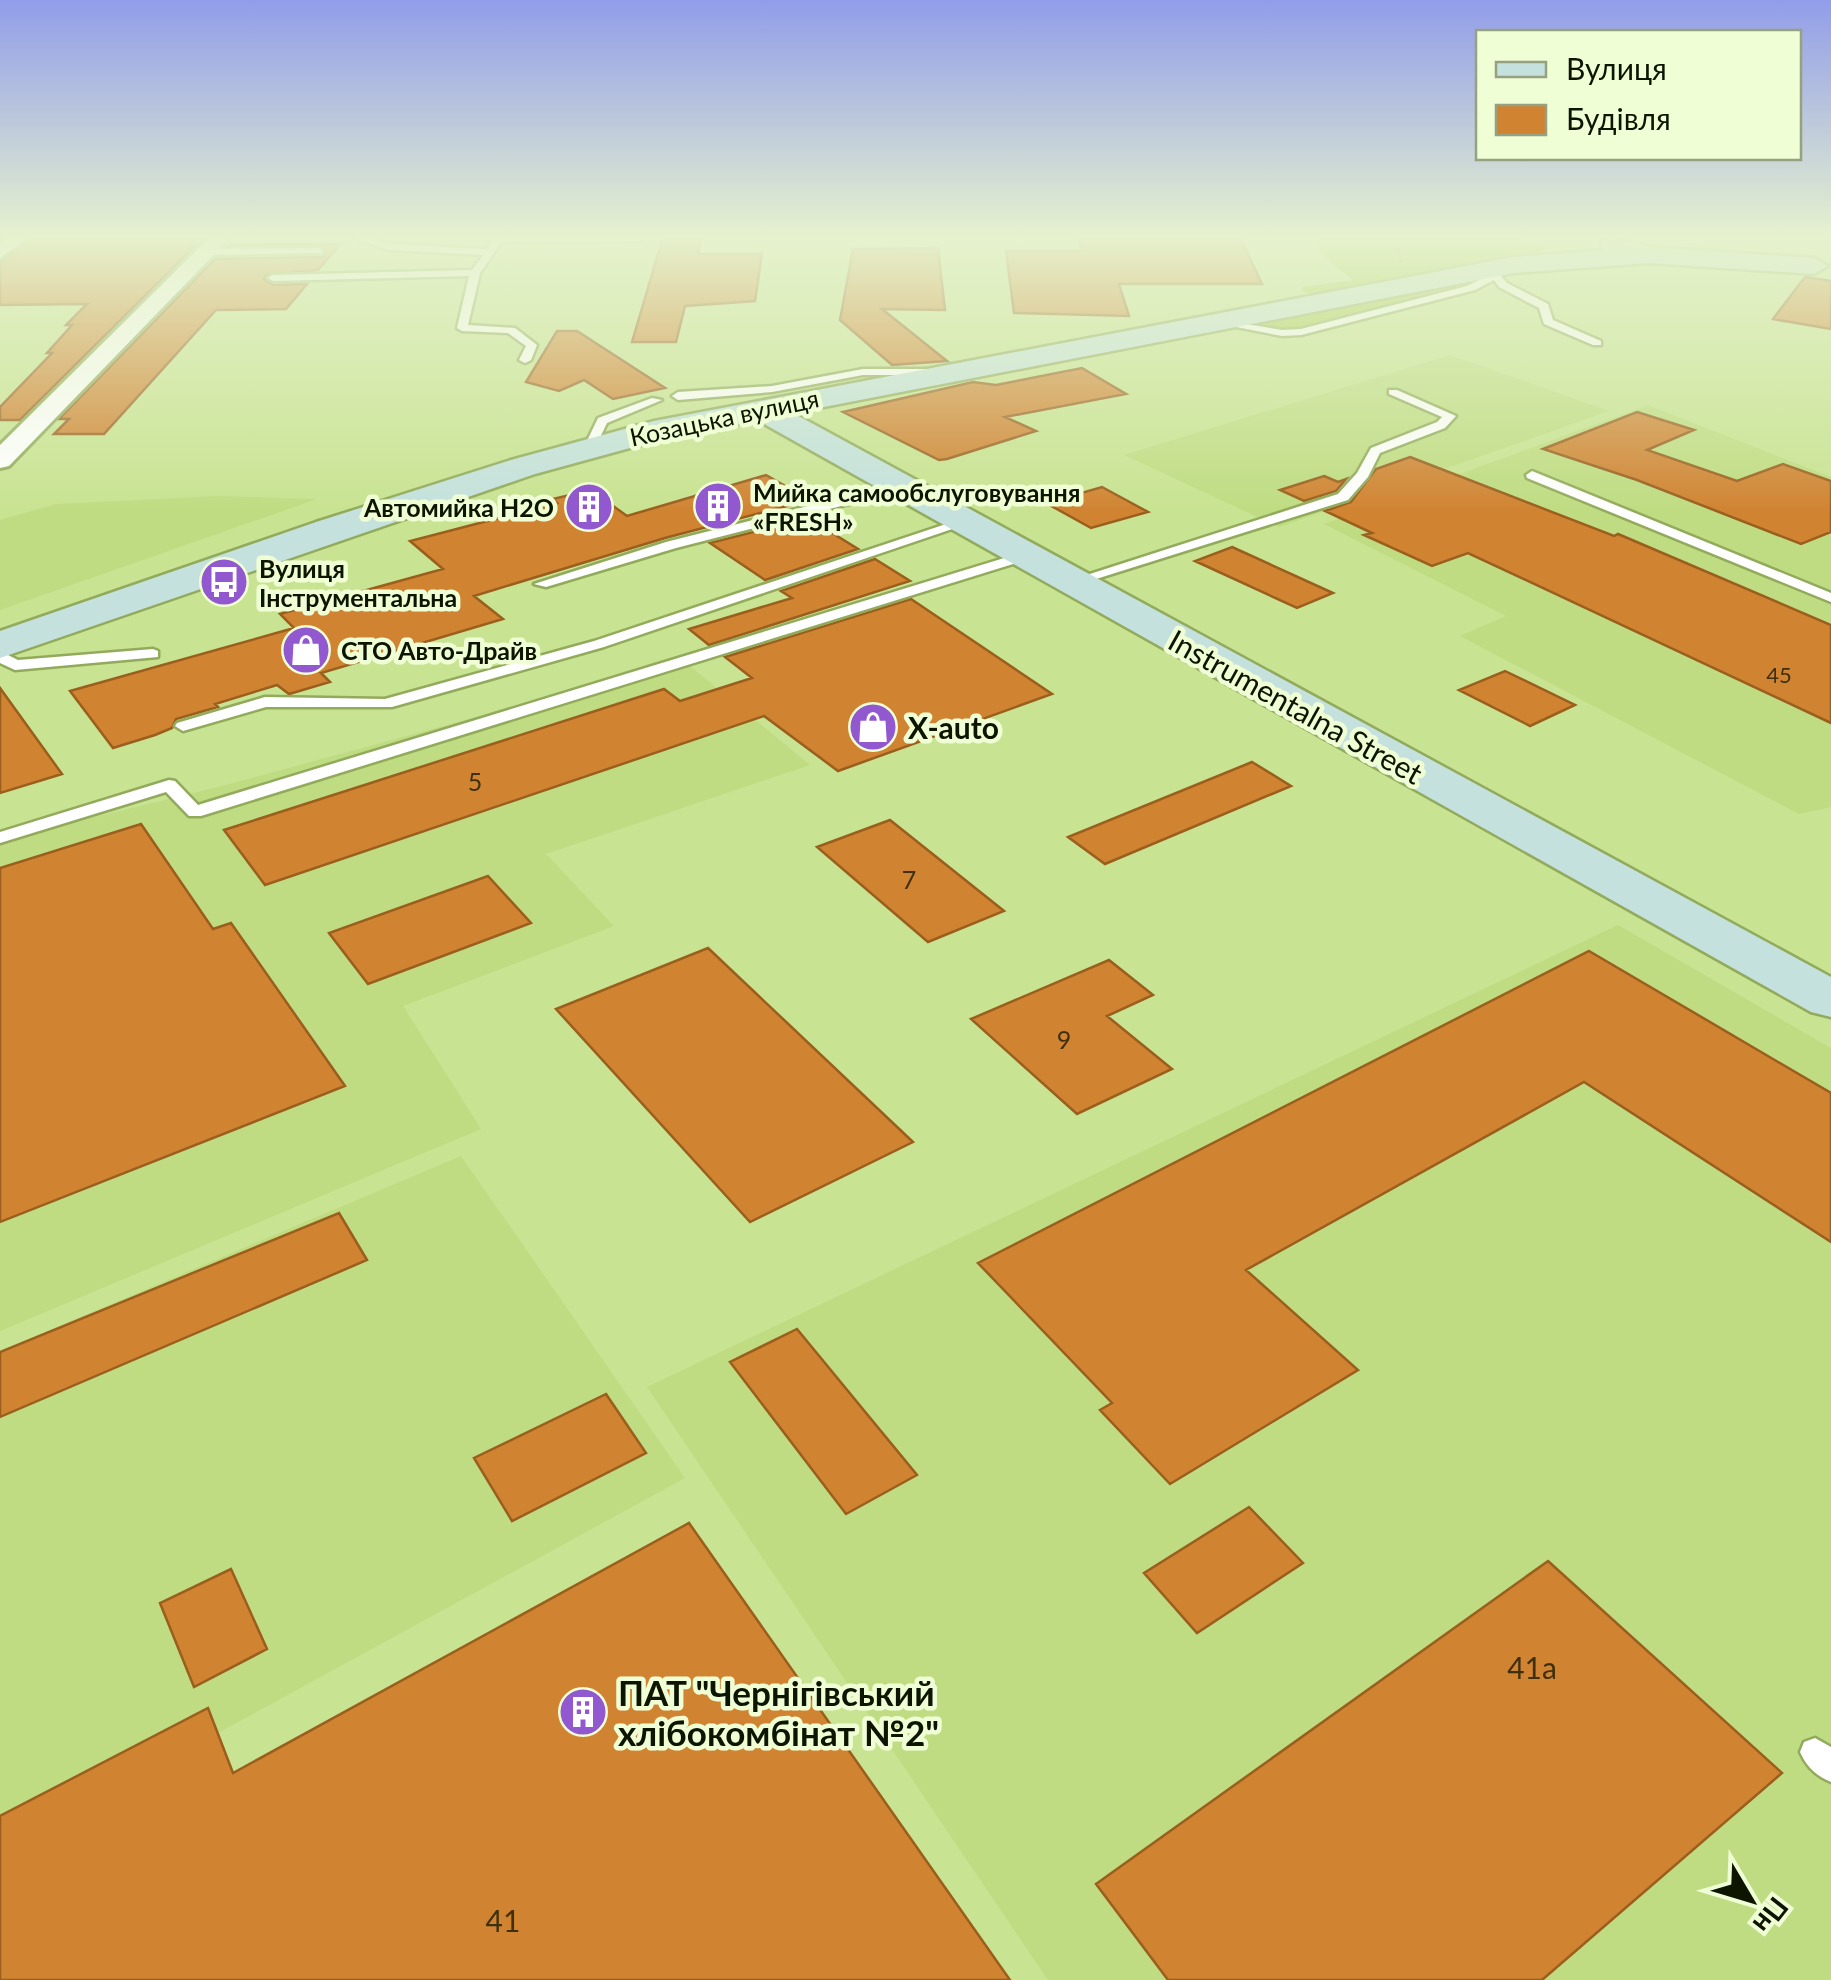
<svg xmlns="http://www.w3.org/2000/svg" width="1831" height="1980" font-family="Lato,sans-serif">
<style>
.built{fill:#bfdc82}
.green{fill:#a5ca43}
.building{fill:#d08331;stroke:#9a5e1d;stroke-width:2.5}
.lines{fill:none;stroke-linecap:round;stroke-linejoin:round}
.lane-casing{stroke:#92aa5b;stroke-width:5}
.street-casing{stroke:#92aa5b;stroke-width:6}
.secondary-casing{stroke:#92aa5b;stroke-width:5}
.path{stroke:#879c5f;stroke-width:4;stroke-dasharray:2.5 4;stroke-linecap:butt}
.lane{fill:#fff;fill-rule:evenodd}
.street{fill:#fff;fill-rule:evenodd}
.secondary{fill:#c4e1dd;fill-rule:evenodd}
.labels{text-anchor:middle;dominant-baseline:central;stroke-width:9;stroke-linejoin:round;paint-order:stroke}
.far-number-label{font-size:22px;fill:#3e300c}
.far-street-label{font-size:25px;fill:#0d1500;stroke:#f0fed6}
.far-poi-label{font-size:25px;font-weight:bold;fill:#0d1500;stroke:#f0fed6;text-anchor:start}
.number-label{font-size:25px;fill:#3e300c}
.street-label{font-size:30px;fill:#0d1500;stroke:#f0fed6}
.poi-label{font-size:30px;font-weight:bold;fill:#0d1500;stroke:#f0fed6;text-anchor:start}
.near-number-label{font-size:30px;fill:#3e300c}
.near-poi-label{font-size:35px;font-weight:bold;fill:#0d1500;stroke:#f0fed6;text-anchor:start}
</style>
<rect width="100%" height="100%" fill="#c8e391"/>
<path class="built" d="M 1450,355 L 1609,411 L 1279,527 L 1124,455 Z
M 1648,405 L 1831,477 L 1831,807 L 1799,814 L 1460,636 L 1506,616 L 1324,524 Z
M 219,496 L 317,499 L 0,610 L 0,520 L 56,504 Z
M 684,661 L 810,765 L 546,854 L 614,926 L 403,1006 L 481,1129 L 0,1331 L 0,840 L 218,787 Z
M 1618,925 L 1831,1048 L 1831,1980 L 1048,1980 L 647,1387 Z
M 461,1156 L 685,1478 L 0,1852 L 0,1351 Z"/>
<path class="green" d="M 1312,236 L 1518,236 L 1547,247 L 1533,256 L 1314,295 L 1302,291 L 1302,287 L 1353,280 L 1324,257 Z
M 1464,281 L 1472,282 L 1293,329 L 1276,330 L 1262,323 Z"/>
<path class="building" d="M 35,236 L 199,236 L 190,245 L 196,245 L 20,420 L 0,420 L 0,407 L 52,353 L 47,353 L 72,325 L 66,325 L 87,304 L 0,305 L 0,262 Z
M 663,237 L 702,237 L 698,254 L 762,254 L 755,301 L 685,306 L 676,342 L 632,342 Z
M 1206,237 L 1240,237 L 1262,284 L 1119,284 L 1129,316 L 1014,313 L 1006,251 L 1081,251 L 1078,238 Z
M 320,244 L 229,245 L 340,244 L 318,270 L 266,275 L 264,279 L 273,285 L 307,284 L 286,309 L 216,310 L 104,434 L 54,434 L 69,419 L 59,419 L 215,259 L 323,257 L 326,251 Z
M 938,248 L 945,310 L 882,309 L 947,361 L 892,365 L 840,320 L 853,249 Z
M 1805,277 L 1831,281 L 1831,329 L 1773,319 Z
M 557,331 L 577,331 L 665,388 L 613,399 L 584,380 L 559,391 L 526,382 Z
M 1082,368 L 1126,394 L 1005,417 L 1036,431 L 947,459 L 939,460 L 843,412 L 973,382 L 996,385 Z
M 1637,412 L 1694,430 L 1647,450 L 1737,481 L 1783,464 L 1831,481 L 1831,532 L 1801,544 L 1637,480 L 1543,449 Z
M 1410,457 L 1614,536 L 1618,534 L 1831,625 L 1831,723 L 1468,553 L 1432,566 L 1364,535 L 1372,533 L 1325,511 L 1351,502 L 1376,469 Z
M 766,475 L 810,500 L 665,538 L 474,596 L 503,619 L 321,673 L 330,682 L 289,694 L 277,685 L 215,704 L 218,707 L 176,719 L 172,728 L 155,735 L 113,748 L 70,691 L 294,628 L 280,614 L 443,569 L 410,541 L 557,503 L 553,499 L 591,490 L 627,516 Z
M 1324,476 L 1338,482 L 1346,479 L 1336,491 L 1304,501 L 1280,490 Z
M 1102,487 L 1148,512 L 1091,528 L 1046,503 Z
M 808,518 L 858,549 L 765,580 L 710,543 Z
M 1232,547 L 1333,593 L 1297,608 L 1195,561 Z
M 875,559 L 910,581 L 709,645 L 689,629 L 792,598 L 781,591 Z
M 911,599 L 1052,694 L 838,771 L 764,716 L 265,885 L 224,830 L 664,689 L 680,701 L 752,678 L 725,657 Z
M 1505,671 L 1575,705 L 1530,726 L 1459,690 Z
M 0,688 L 62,774 L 0,793 Z
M 1252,762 L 1291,786 L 1105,864 L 1068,837 Z
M 890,820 L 1004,911 L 928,942 L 817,847 Z
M 141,824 L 213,929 L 231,923 L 345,1086 L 0,1222 L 0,868 Z
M 488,876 L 531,923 L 368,984 L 329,933 Z
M 708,948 L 913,1142 L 750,1222 L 556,1009 Z
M 1589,951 L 1831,1093 L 1831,1242 L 1584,1082 L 1246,1270 L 1358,1370 L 1170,1484 L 1100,1410 L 1112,1403 L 978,1263 Z
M 1109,960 L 1153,995 L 1107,1016 L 1172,1069 L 1077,1114 L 971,1019 Z
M 339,1213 L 367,1260 L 0,1417 L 0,1352 Z
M 797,1329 L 917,1475 L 846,1514 L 730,1362 Z
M 606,1394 L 646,1453 L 512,1521 L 474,1458 Z
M 1249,1507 L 1303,1563 L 1197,1633 L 1144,1573 Z
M 689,1523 L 1010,1980 L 0,1980 L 0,1816 L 208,1708 L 233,1773 Z
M 1548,1561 L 1782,1773 L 1542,1980 L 1168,1980 L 1096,1884 Z
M 231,1569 L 267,1649 L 194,1687 L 160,1603 Z"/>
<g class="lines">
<g class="lane-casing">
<path id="lane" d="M 348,236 L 361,236 L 390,244 L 487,249 L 496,236 L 644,238 L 639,241 L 502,242 L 480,273 L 468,325 L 515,328 L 537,345 L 531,360 L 525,363 L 519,360 L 526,346 L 508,333 L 462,331 L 457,328 L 469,276 L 273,281 L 268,278 L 273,275 L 472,270 L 483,255 L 389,250 Z
M 320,248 L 323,253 L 204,255 L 199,252 L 204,249 Z
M 1510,264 L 1513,269 L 1501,276 L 1507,283 L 1548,304 L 1553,320 L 1601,341 L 1601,345 L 1593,345 L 1544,324 L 1539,308 L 1499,287 L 1494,280 L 1475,290 L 1301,335 L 1282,336 L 1211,322 L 1216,319 L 1282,330 L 1301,329 L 1467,286 Z
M 863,369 L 942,369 L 948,372 L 942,375 L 863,375 L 772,392 L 678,400 L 672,396 L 678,392 L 772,386 Z
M 1389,390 L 1397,390 L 1456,416 L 1445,428 L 1380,453 L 1368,477 L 1348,500 L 1077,585 L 1065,582 L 1338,494 L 1357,473 L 1371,448 L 1437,422 L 1442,417 L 1389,394 Z
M 652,398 L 662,400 L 607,423 L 594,450 L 586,450 L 584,447 L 598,418 Z
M 1532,471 L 1831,593 L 1831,602 L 1527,478 L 1526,475 Z
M 899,483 L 904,484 L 904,490 L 676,548 L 546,587 L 534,584 L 666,542 Z
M 958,520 L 970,523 L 604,647 L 392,707 L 266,707 L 183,731 L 175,726 L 177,723 L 265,697 L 385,699 L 594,641 Z
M 1024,552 L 1029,553 L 1029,559 L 201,816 L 189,816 L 166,792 L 0,843 L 0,832 L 169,780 L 175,781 L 198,805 Z
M 153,649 L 158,651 L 158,657 L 15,670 L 0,663 L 0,651 L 18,660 Z
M 1815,1738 L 1831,1747 L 1831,1782 C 1816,1776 1806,1766 1800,1752 L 1804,1742 Z"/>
</g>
<g class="street-casing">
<path id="street" d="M 9,236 L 31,236 L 0,258 L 0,242 Z
M 211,236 L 232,236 L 9,466 L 0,468 L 0,445 Z"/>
</g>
<g class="secondary-casing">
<path id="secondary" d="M 1613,238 L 1649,247 L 1814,258 L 1828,266 L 1814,274 L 1649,263 L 1514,273 L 793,413 L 1831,977 L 1831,1017 L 1811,1012 L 757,420 L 659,440 L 535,474 L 0,658 L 0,631 L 316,522 L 511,460 L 654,421 L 1514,257 L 1603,250 L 1600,246 L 1604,240 Z"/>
</g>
<path class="path" d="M 1392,236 L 1402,256 L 1400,262"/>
<use href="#lane" class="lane"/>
<use href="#street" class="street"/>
<use href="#secondary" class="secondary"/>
</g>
<linearGradient id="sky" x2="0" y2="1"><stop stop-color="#919de9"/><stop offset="0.46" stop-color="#e6f2ce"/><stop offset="1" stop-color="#e6f2ce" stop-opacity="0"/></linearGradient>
<rect width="1831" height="513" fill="url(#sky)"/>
<defs>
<g id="building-disc" transform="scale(2.5)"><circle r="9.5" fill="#9258d0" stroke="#f0fed6"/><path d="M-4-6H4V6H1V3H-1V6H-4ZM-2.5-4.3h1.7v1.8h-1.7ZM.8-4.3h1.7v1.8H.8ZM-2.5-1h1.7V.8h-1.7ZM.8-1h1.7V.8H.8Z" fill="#fff"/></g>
<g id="bus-disc" transform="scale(2.5)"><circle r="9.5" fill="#9258d0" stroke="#f0fed6"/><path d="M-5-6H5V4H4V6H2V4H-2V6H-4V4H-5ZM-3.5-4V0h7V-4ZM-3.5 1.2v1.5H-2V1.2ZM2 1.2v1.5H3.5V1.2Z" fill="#fff"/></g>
<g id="shop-disc" transform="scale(2.5)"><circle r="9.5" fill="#9258d0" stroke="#f0fed6"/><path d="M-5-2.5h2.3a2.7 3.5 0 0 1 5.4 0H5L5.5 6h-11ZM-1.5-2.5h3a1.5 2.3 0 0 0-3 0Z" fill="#fff"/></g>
</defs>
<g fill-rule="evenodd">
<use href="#building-disc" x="718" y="506"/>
<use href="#building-disc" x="589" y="507"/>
<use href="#bus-disc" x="224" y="582"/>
<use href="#shop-disc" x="306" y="650"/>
<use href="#shop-disc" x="873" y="727"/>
<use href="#building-disc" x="583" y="1712"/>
</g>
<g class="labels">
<g class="far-number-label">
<text x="1779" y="674">45</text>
</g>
<g class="far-street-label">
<text transform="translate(724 417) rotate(-12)">Козацька вулиця</text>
</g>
<g class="far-poi-label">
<text x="753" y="492">Мийка самообслуговування<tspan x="753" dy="29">«FRESH»</tspan></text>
<text x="554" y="507" text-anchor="end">Автомийка H2O</text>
<text x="259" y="568">Вулиця<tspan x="259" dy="29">Інструментальна</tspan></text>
<text x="341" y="650">СТО Авто-Драйв</text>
</g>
<g class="number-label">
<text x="475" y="781">5</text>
<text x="909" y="879">7</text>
<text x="1064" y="1039">9</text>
</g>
<g class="street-label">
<text transform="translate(1296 706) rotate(29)">Instrumentalna Street</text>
</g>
<g class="poi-label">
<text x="908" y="727">X-auto</text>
</g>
<g class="near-number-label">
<text x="1532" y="1667">41а</text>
<text x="503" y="1920">41</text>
</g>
<g class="near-poi-label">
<text x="618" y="1692">ПАТ "Чернігівський<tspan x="618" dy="40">хлібокомбінат №2"</tspan></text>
</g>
</g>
<rect x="1476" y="30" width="325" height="130" fill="#f0fed6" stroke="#95a180" stroke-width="2.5"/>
<rect x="1496" y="62" width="50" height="15" fill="#c4e1dd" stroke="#95a180" stroke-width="2.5"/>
<text x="1566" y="80" font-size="30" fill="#0d1500">Вулиця</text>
<rect x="1496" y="105" width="50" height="30" fill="#d08331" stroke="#95a180" stroke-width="2.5"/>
<text x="1566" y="130" font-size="30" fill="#0d1500">Будівля</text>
<g transform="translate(1751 1900) rotate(128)" stroke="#f0fed6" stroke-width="8" paint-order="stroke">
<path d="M0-8L18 38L0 25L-18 38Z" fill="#0d1500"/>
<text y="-15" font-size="28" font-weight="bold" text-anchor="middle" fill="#0d1500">Пн</text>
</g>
</svg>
